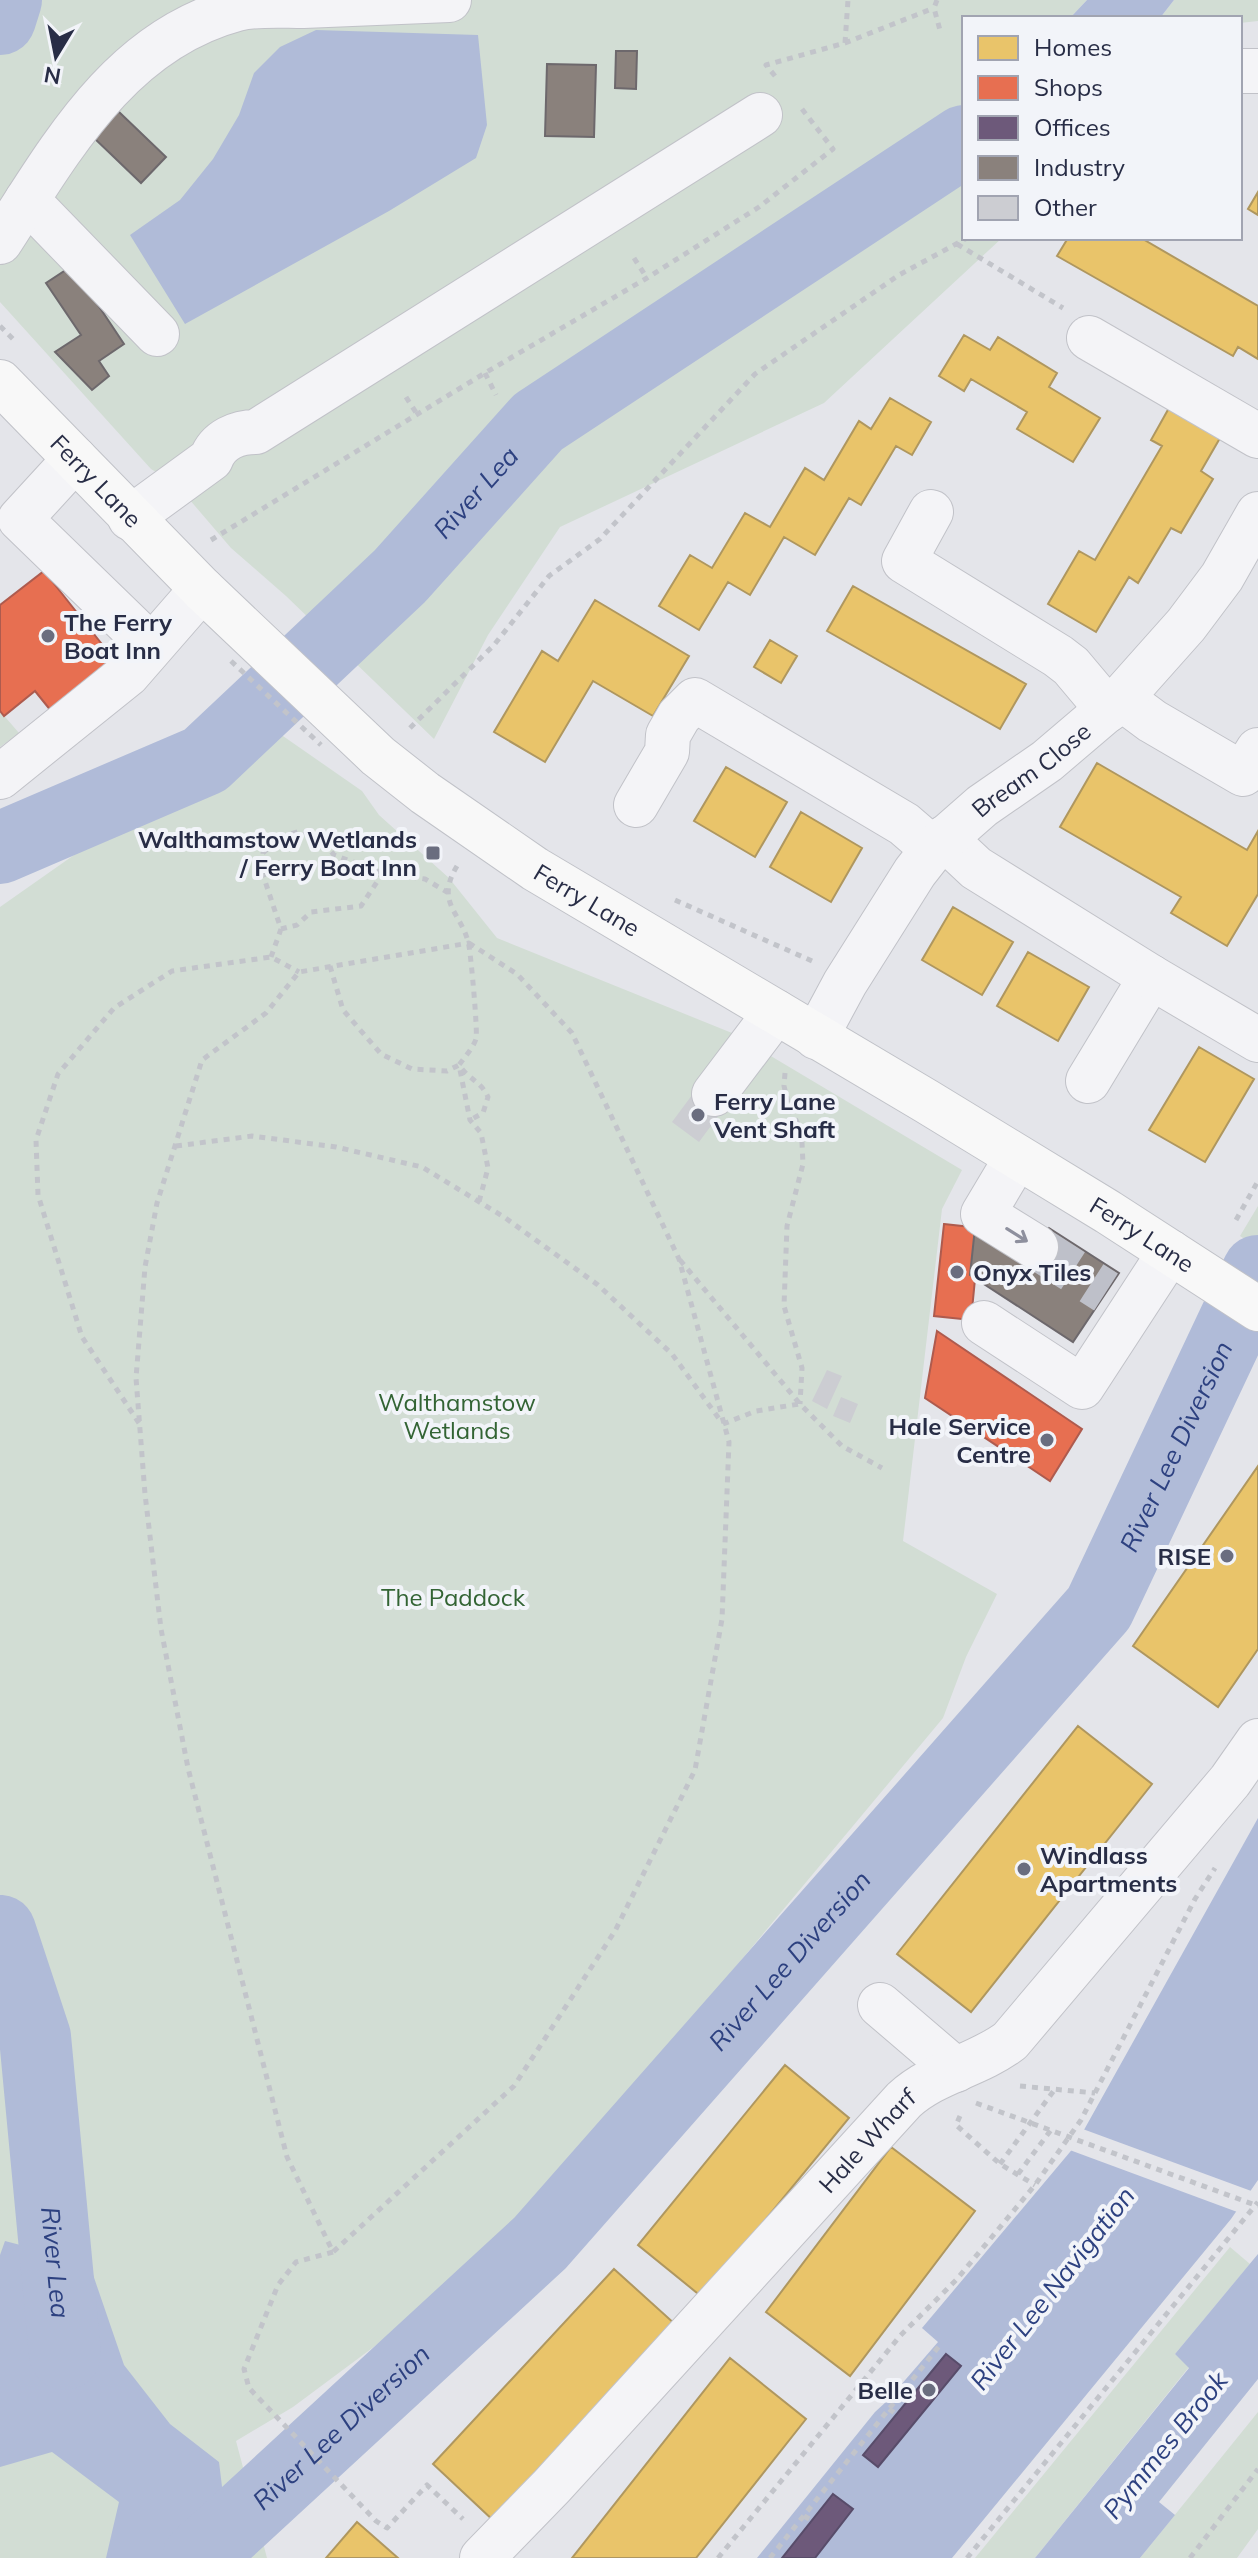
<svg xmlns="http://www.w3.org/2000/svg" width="1258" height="2558" font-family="Mulish,sans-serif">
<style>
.green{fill:#d2ddd4}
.water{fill:#b0bbd8}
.pier{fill:#e4e5ea}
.homes{fill:#e9c46a;stroke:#af975f;stroke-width:2}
.shops{fill:#e76f51;stroke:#ae5b4e;stroke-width:2}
.offices{fill:#6d597a;stroke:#584c6a;stroke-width:2}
.industry{fill:#8a817c;stroke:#6d686c;stroke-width:2}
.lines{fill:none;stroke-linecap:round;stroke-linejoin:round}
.river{stroke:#b0bbd8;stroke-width:72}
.building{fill:#cccdd2}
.minor-tunnel{stroke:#bec0c9;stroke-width:44;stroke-dasharray:44 22;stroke-linecap:butt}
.minor-casing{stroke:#c1c2c8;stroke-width:46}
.major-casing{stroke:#c0c2c8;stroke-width:46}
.path{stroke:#c2c4ca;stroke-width:5;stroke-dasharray:6 6;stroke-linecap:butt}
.minor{stroke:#f4f4f7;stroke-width:44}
.major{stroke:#f8f8f8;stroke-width:44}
.path-bridge{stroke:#c2c4ca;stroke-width:5;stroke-dasharray:6 6;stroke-linecap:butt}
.oneway{stroke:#8e909e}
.poi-dot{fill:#6a6d7f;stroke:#f2f4f9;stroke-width:3}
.labels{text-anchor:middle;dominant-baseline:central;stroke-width:8;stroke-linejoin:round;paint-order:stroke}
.street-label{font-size:24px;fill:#282d46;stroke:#f2f4f9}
.poi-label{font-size:24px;font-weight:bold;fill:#282d46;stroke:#f2f4f9;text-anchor:start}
.park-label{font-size:24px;fill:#336434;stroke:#f2f4f9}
.water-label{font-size:26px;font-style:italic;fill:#2d4180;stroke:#f2f4f9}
</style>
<rect width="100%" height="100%" fill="#e4e5ea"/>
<path class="green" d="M 0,0 L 1087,0 L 1070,18 L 964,18 L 964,238 L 1002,238 L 824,403 L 560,527 L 488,635 L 434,739 L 286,596 L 231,548 L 177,485 L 151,469 L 0,302 Z
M 1174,0 L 1258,0 L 1258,21 L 1240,23 L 1240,18 L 1160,18 Z
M 0,711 L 19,733 L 0,747 Z
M 270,727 L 362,791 L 379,815 L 449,878 L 497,938 L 732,1033 L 962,1170 L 942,1209 L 903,1541 L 997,1594 L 966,1657 L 943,1718 L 492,2259 L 293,2407 L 236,2441 L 267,2558 L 0,2558 L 0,907 L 158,796 Z
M 1258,1206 L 1258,1248 L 1240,1236 Z
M 1230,2247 L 1250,2264 L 1175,2354 L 1189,2367 L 1035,2558 L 975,2558 Z
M 1258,2412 L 1258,2529 L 1237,2558 L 1140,2558 Z"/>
<path class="water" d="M 1087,0 L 1174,0 L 1160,18 L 1070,18 Z
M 316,30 L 478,35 L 487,125 L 476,158 L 389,211 L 185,324 L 130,235 L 180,200 L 213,159 L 239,115 L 254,73 L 280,47 Z
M 1258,1818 L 1258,2180 L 1231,2219 L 952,2558 L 757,2558 L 875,2412 L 887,2401 L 938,2342 L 922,2328 L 1075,2146 Z
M 5,2241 L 89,2263 L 124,2365 L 170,2424 L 219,2462 L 229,2544 L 222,2558 L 106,2558 L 119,2502 L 52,2452 L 0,2467 L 0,2255 Z
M 1258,2254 L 1258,2379 L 1159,2502 L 1175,2515 L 1140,2558 L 1035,2558 L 1189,2368 L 1175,2354 Z"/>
<path class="pier" d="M 1080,2128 L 1254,2192 L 1240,2213 L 1067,2149 Z"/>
<path class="homes" d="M 1258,192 L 1258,215 L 1248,209 Z
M 1068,238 L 1141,238 L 1258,306 L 1258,359 L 1238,347 L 1233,356 L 1057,256 Z
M 964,335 L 990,350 L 998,337 L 1057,373 L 1049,387 L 1100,418 L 1073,462 L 1017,429 L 1027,412 L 971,379 L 964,391 L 939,376 Z
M 890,398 L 931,422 L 912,455 L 896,446 L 861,505 L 849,498 L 815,555 L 784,537 L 750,595 L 728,582 L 699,630 L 659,606 L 690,555 L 712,568 L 745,513 L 770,527 L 805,468 L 824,480 L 859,421 L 871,429 Z
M 1169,408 L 1220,438 L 1201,471 L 1213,479 L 1181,533 L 1171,528 L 1138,583 L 1129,577 L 1096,632 L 1048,604 L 1079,551 L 1095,560 L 1162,446 L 1151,440 Z
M 853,586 L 1026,684 L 1000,729 L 827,631 Z
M 595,600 L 689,656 L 653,716 L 593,681 L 545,762 L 494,732 L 542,651 L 558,661 Z
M 770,640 L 797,656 L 781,683 L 754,667 Z
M 1097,763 L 1247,850 L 1258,831 L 1258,894 L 1227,946 L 1171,913 L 1181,897 L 1060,827 Z
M 726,767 L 787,802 L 755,857 L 694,821 Z
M 801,812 L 862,848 L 831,902 L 770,867 Z
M 953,907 L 1013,942 L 982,995 L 922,960 Z
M 1028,952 L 1089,987 L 1058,1041 L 997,1006 Z
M 1199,1047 L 1254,1079 L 1205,1162 L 1149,1130 Z
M 1258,1466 L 1258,1649 L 1218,1707 L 1133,1646 Z
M 1078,1726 L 1152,1784 L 971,2012 L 897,1954 Z
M 785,2065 L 849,2118 L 702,2297 L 638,2245 Z
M 891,2147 L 975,2211 L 850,2376 L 766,2312 Z
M 614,2269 L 676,2325 L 495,2522 L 433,2464 Z
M 730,2358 L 806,2419 L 696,2558 L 572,2558 Z
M 357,2522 L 398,2558 L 326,2558 Z"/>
<path class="shops" d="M 44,571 L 120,667 L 56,717 L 35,691 L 4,716 L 0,711 L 0,605 Z
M 944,1224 L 980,1228 L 971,1320 L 934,1316 Z
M 937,1331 L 1082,1429 L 1050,1481 L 925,1398 Z"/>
<path class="offices" d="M 946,2354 L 961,2366 L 878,2467 L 863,2455 Z
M 833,2494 L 853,2509 L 815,2558 L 782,2558 Z"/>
<path class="industry" d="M 616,51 L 637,51 L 636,89 L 615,88 Z
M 547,64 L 596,65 L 594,137 L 545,136 Z
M 118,111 L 166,157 L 141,183 L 93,137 Z
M 72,266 L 124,344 L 99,361 L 109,376 L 92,390 L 55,352 L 81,335 L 46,283 Z
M 975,1228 L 1027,1261 L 1049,1228 L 1119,1273 L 1073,1342 L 970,1275 Z"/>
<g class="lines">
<g class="river">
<path d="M 0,19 L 6,0"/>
<path id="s1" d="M 0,848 L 205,760 L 400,576 L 538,422 L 964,141"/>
<path id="s2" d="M 0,1931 L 35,2037 L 65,2354"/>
<path id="s3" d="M 198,2558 L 540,2243 L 1099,1608 L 1258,1271"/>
</g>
</g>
<path class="building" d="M 698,1087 L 725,1107 L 699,1142 L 672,1122 Z
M 827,1370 L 842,1376 L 827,1409 L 812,1401 Z
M 841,1397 L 858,1404 L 850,1423 L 833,1416 Z"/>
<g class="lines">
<path class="minor-tunnel" d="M 1036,1247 L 1106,1292"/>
<g class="minor-casing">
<g id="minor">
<path d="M 1240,71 L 1258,71"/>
<path d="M 27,200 L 157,334"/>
<path d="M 0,242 C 61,148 120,40 237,9 C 257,4 282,6 303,6 C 352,4 401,2 449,0"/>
<path d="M 1089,338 L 1258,436"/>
<path d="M 75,459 L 20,519 L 151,646"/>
<path d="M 931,512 L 904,561 L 1058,656 L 1071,666 L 1108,710"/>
<path d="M 130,518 L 211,459 C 218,440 237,432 256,432 L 760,115"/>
<path d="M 1121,698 L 1152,721 L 1243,774 L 1258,750"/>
<path d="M 0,777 L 128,674 L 202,589"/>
<path d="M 636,805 L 667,752 L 668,735 L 679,716 L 695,700 L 904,824 L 933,849"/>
<path d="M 944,838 L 976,868 L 1151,977 L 1088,1081"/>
<path d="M 1151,977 L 1258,1040"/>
<path id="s4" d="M 816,1037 L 845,983 L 915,872 L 933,849 L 982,806 L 1047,761 L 1121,698 L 1186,625 L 1222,577 L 1258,514"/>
<path d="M 714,1094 L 776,1012"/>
<path d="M 1017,1157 L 983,1214 L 1036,1247"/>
<path d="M 984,1323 L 1082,1387 L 1170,1252"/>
<path d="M 880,2005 L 956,2070"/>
<path id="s5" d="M 482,2558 L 552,2486 L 904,2100 C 934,2072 977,2066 1010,2041 L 1230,1781 L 1258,1741"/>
</g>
</g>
<g class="major-casing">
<g id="major">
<path id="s6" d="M 0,382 L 202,589 L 378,756 L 425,793 L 535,869 L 926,1101 L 1108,1212 L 1258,1309"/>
</g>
</g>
<path class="path" d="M 937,0 L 934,8 L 941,34
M 845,43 L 848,0
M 775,76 L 766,65 L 845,43 L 934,8
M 957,244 L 1063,308
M 634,258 L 647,278
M 0,326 L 16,342
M 485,373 L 496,395
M 406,397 L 417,414
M 211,540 L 485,373 L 647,278 L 759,207 L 833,149 L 802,109
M 410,728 L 494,645 L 549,576 L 600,539 L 755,374 L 899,275 L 967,238
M 457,866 C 434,904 463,913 469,946 C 471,957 478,1032 476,1039 C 473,1048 464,1058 459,1065 L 470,1120 L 481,1133 L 488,1168 L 479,1202
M 675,900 L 812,961
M 281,929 L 297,925 L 311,912 L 361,906 L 383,873
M 469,943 L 517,974 L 572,1033 L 679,1259 L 729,1442 L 722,1619 L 695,1770 L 615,1931 L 514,2086 L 333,2252 L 287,2157 L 188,1768 L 161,1629 L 145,1494 L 136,1378 L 145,1267 L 157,1203 L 202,1060 L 266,1013 L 299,972 Z
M 271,957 L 281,929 L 263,875 L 263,853 L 281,837 L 300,831 L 319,837 L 334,855 L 383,873 L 425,879 L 447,892
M 330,966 L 343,1010 L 381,1054 L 412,1069 L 447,1071 L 459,1065 C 470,1081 480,1080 488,1097 L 483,1113 L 470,1120
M 785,1073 L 784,1086 L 789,1106 L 800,1128 L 802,1143 L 803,1164 L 787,1226 L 784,1306 L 802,1368 L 800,1404
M 176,1146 L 252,1136 L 336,1147 L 422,1167 L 504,1217 L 598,1285 L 672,1354 L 720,1420
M 1236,1220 L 1258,1181
M 680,1260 L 800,1404 L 842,1446 L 882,1468
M 139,1423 L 82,1337 L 38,1195 L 36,1140 L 58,1074 L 114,1008 L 172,971 L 271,957 L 299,972
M 723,1424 L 756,1411 L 799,1404
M 1020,2086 L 1095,2093
M 960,2116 L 956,2125 L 1000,2164 L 1035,2185
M 1000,2164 L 1055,2089
M 1018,2174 L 1051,2130
M 333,2252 L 296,2262 L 278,2285 L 244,2369 L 249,2388 L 376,2521 L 387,2528 L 427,2485 L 463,2519
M 889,2409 L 896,2414
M 804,2516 L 811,2520
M 718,2558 L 900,2336 L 957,2279 L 1035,2185 L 1081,2120 L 1195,1899 L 1215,1868
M 770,2558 L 940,2345
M 967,2558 L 1258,2202
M 1190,2558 L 1258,2469"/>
<use href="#minor" class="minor"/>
<use href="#major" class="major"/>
<path class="path-bridge" d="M 231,661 L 321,745
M 976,2103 L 1258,2206"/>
</g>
<defs><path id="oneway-shaft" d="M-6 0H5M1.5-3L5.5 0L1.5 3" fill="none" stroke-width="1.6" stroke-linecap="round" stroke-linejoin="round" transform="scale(2)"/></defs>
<use class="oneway" href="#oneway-shaft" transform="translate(1017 1235) rotate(32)"/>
<g class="poi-dot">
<circle cx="48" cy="636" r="8"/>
<rect x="425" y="845" width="16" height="16" rx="4"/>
<circle cx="698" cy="1115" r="8"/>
<circle cx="957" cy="1272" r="8"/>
<circle cx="1047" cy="1440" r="8"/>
<circle cx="1227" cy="1556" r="8"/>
<circle cx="1024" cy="1869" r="8"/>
<circle cx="929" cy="2390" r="8"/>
</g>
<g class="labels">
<g class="street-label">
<text stroke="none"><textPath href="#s6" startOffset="138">Ferry Lane</textPath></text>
<text stroke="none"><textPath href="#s4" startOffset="348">Bream Close</textPath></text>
<text stroke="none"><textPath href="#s6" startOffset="786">Ferry Lane</textPath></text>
<text stroke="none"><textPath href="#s6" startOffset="1434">Ferry Lane</textPath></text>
<text stroke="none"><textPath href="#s5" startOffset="568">Hale Wharf</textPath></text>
</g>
<g class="poi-label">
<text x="64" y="622">The Ferry<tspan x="64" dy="28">Boat Inn</tspan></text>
<text x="417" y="839" text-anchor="end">Walthamstow Wetlands<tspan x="417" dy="28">/ Ferry Boat Inn</tspan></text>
<text x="714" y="1101">Ferry Lane<tspan x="714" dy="28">Vent Shaft</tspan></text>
<text x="973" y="1272">Onyx Tiles</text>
<text x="1031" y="1426" text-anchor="end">Hale Service<tspan x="1031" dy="28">Centre</tspan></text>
<text x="1211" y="1556" text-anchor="end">RISE</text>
<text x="1040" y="1855">Windlass<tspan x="1040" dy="28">Apartments</tspan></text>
<text x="913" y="2390" text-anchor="end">Belle</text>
</g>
<g class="park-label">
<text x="457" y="1402">Walthamstow<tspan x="457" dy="28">Wetlands</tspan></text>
<text x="453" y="1597">The Paddock</text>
</g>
<g class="water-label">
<text stroke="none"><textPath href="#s1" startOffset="604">River Lea</textPath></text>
<text stroke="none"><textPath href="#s3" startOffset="1490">River Lee Diversion</textPath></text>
<text stroke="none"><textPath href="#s3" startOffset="842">River Lee Diversion</textPath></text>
<text stroke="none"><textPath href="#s2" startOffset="338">River Lea</textPath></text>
<text transform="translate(1052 2288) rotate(-52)">River Lee Navigation</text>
<text stroke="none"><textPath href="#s3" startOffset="194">River Lee Diversion</textPath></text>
<text transform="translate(1165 2445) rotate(-51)">Pymmes Brook</text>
</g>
</g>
<rect x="962" y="16" width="280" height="224" fill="#f2f4f9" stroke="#a1a4b1" stroke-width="2"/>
<rect x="978" y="36" width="40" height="24" fill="#e9c46a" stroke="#a1a4b1" stroke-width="2"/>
<text x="1034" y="56" font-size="24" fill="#282d46">Homes</text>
<rect x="978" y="76" width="40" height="24" fill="#e76f51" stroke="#a1a4b1" stroke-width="2"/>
<text x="1034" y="96" font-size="24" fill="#282d46">Shops</text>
<rect x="978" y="116" width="40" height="24" fill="#6d597a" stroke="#a1a4b1" stroke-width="2"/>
<text x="1034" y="136" font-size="24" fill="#282d46">Offices</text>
<rect x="978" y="156" width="40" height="24" fill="#8a817c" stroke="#a1a4b1" stroke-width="2"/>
<text x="1034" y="176" font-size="24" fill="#282d46">Industry</text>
<rect x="978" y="196" width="40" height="24" fill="#cccdd2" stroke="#a1a4b1" stroke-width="2"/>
<text x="1034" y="216" font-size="24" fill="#282d46">Other</text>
<g transform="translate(56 56) rotate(190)" stroke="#f2f4f9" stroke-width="6" paint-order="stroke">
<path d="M0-6L14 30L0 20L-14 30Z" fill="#282d46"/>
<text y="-12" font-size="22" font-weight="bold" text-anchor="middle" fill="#282d46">N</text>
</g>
</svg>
